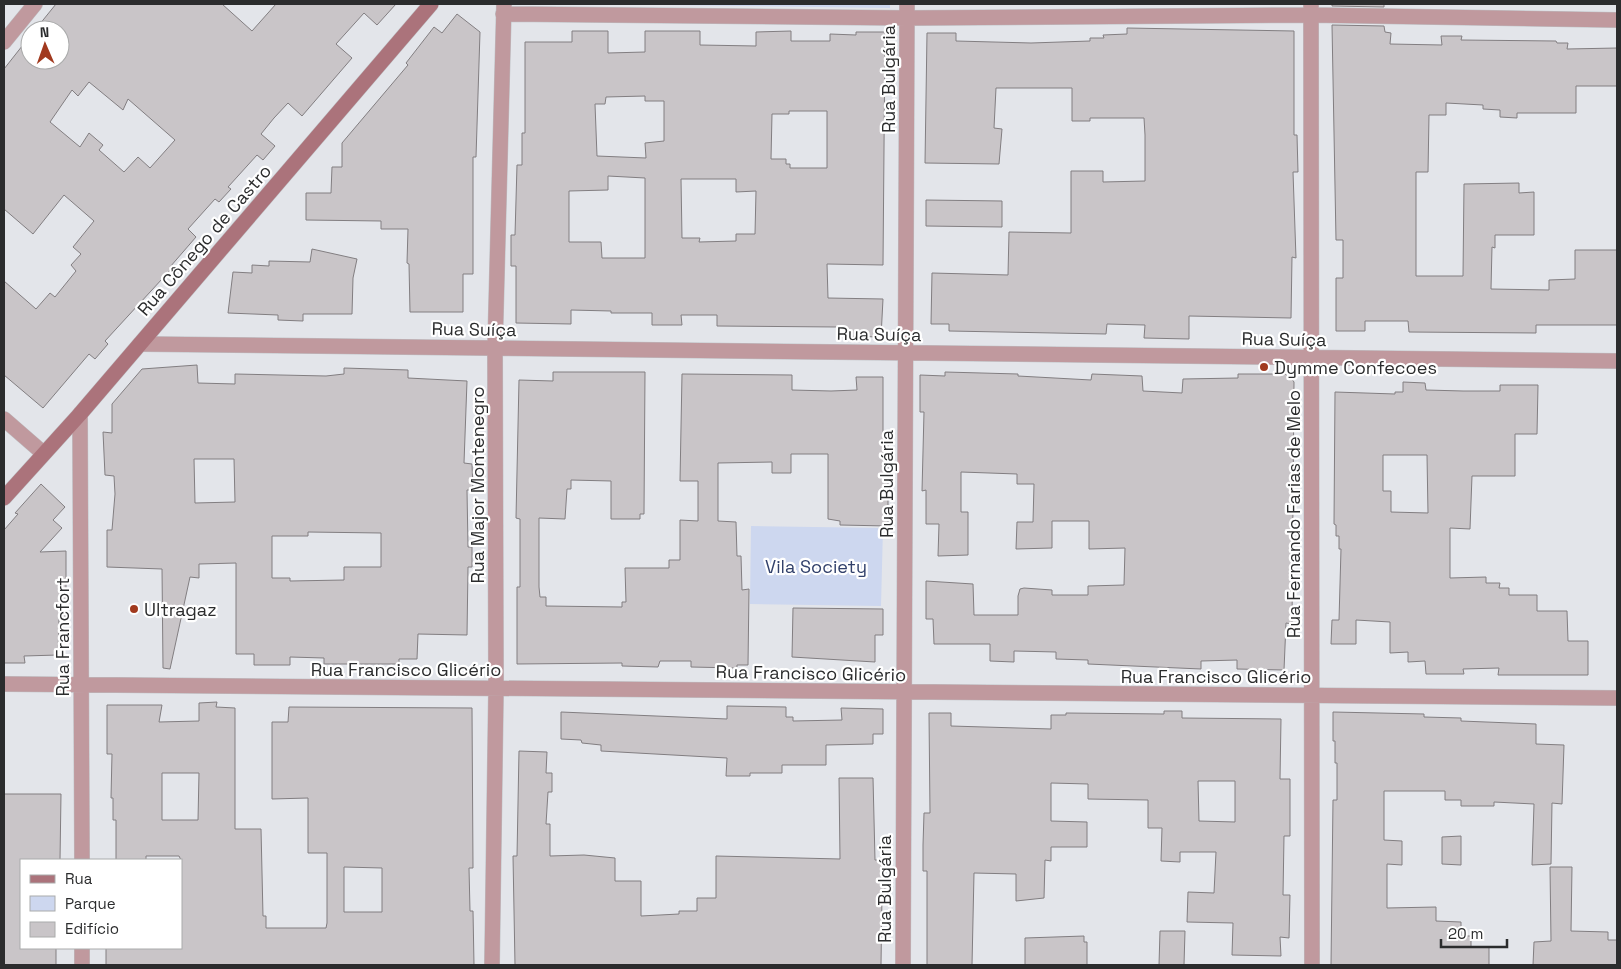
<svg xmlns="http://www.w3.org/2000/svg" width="1621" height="969" font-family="'Space Grotesk',sans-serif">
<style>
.green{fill:#cdd7ef}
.building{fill:#c9c5c8;stroke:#827e81;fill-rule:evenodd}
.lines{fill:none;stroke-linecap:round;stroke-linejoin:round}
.street-casing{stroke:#bec0c4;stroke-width:16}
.secondary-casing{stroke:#bec0c4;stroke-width:16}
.street{stroke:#c0999e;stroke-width:15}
.secondary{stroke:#ab737b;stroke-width:15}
.poi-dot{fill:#a1391e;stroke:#fff;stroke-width:2}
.labels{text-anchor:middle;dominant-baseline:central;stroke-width:4.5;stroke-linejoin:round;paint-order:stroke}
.street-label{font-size:18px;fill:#2b2c2d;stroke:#fff}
.poi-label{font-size:18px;fill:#2b2c2d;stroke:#fff;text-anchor:start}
.park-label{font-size:18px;fill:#32416b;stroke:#fff}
</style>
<rect width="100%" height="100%" fill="#e3e5ea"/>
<path class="green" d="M 581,4 L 890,4 L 890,8 Z
M 751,526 L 883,528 L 881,606 L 750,604 Z"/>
<path class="building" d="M 56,4 L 222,4 L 252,31 L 276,4 L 396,4 L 377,25 L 364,13 L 336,44 L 352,58 L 302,116 L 288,103 L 274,118 L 261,134 L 275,146 L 263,160 L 257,155 L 228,187 L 231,189 L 219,202 L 215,199 L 188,229 L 196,237 L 170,267 L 174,266 L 105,341 L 108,344 L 95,359 L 89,354 L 43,408 L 4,375 L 4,281 L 36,309 L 50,293 L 55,297 L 76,271 L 71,265 L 81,254 L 73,247 L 94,221 L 64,195 L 33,234 L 4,209 L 4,69 L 30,36 L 30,60 L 60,60 L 60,30 L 35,30 ZM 89,82 L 123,110 L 128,99 L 175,140 L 150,168 L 138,157 L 124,172 L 99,150 L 103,145 L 89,133 L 80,147 L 50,122 L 72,90 L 78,96 Z
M 1332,4 L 1384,4 L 1384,7 L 1332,6 Z
M 457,14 L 480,32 L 476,157 L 473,157 L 473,274 L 463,274 L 463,312 L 410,312 L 409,264 L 407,263 L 408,229 L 381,229 L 381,221 L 306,220 L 306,193 L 331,193 L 332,167 L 342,167 L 342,143 L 408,65 L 406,63 L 434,27 L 442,33 Z
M 1332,25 L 1384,26 L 1385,32 L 1391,33 L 1390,44 L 1442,45 L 1441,36 L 1462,36 L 1461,40 L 1556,41 L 1557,43 L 1568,43 L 1567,49 L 1617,48 L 1617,86 L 1576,86 L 1576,113 L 1517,113 L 1517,118 L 1500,117 L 1500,110 L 1483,109 L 1483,105 L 1446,103 L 1446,115 L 1429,115 L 1428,172 L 1416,172 L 1416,276 L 1463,276 L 1464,184 L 1519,183 L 1519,193 L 1534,192 L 1534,235 L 1495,235 L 1495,248 L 1492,247 L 1491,289 L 1549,290 L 1549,280 L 1575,279 L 1575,250 L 1617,250 L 1617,325 L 1536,325 L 1536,333 L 1409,332 L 1408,321 L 1365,321 L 1365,331 L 1336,331 L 1336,278 L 1343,278 L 1343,240 L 1336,240 Z
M 1127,28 L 1294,31 L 1294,135 L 1297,135 L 1298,172 L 1293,172 L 1296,258 L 1292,257 L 1291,318 L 1189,316 L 1189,339 L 1144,338 L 1145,325 L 1107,324 L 1106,334 L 949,331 L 949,324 L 931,324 L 932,273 L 1008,275 L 1009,232 L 1071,233 L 1071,171 L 1103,171 L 1103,182 L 1145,181 L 1145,135 L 1144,118 L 1090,118 L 1090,121 L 1072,121 L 1072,88 L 996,88 L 994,128 L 1002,129 L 999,164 L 925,163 L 927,33 L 956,33 L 956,41 L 1031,43 L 1090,41 L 1090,38 L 1104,38 L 1103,35 L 1127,34 Z
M 572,31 L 608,31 L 608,53 L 645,52 L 645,31 L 700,31 L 700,45 L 756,46 L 756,32 L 791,31 L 791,41 L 830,41 L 830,34 L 856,35 L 856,32 L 885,32 L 883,265 L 827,264 L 828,298 L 883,299 L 881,337 L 837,336 L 837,327 L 717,326 L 717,315 L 681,315 L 682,325 L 652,325 L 652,313 L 611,313 L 611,311 L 571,310 L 571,324 L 516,323 L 516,266 L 511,266 L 511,235 L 515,235 L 517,165 L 522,165 L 522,133 L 525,133 L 525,42 L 572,42 ZM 645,96 L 645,101 L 664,101 L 664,141 L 645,143 L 646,158 L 597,156 L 595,104 L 605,104 L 606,97 ZM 789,111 L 827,111 L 827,168 L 790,168 L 790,164 L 786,164 L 786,159 L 771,159 L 772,114 L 789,114 ZM 608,176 L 645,178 L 645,258 L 602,258 L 601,242 L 569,242 L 569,191 L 608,190 ZM 681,179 L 736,179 L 736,192 L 756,191 L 755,234 L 736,234 L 736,241 L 699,242 L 700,238 L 682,238 Z
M 926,200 L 1002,201 L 1002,227 L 926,226 Z
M 312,249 L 357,259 L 353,278 L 352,314 L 303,314 L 303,321 L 278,320 L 278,315 L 228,313 L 233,272 L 252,273 L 252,265 L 269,266 L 269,261 L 310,262 Z
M 197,365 L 198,383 L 235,384 L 235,374 L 326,376 L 344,374 L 344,368 L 408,370 L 408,378 L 467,381 L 464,463 L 472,464 L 473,490 L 467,490 L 468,547 L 472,547 L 472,567 L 468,567 L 467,635 L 418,634 L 417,659 L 399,659 L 399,664 L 324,664 L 324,658 L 290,657 L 290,665 L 254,665 L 254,654 L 236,654 L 236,563 L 199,564 L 199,578 L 190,577 L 170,669 L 163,668 L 162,569 L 107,567 L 107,530 L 112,530 L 115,494 L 114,476 L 105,475 L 103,432 L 112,433 L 112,404 L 142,369 ZM 194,459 L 234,459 L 235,502 L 195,503 ZM 308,532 L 381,533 L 381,567 L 344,567 L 344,580 L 290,581 L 290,578 L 272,578 L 272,536 L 308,536 Z
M 553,372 L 645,372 L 644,514 L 640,514 L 640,519 L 611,519 L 611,481 L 571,480 L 571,489 L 567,489 L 565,519 L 539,518 L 539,587 L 540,597 L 546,597 L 546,606 L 622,607 L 622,602 L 626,602 L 625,568 L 669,568 L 669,560 L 680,560 L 680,520 L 698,521 L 698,481 L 680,481 L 682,374 L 792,375 L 792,390 L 831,391 L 857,390 L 856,377 L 883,377 L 883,435 L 888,435 L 888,526 L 840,525 L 840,521 L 828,519 L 828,454 L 791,454 L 791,473 L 772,473 L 772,462 L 718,463 L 718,521 L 736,522 L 737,556 L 741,556 L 742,590 L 749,589 L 748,665 L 737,665 L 737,668 L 691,667 L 691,661 L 660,661 L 658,667 L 622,666 L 622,663 L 517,664 L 517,587 L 520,587 L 520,519 L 516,518 L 519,380 L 553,381 Z
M 945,372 L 1018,374 L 1018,376 L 1091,380 L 1092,374 L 1142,376 L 1143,391 L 1182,393 L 1183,379 L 1238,378 L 1238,374 L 1285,374 L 1291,378 L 1294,382 L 1292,624 L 1286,623 L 1284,670 L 1237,669 L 1237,660 L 1201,661 L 1201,669 L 1088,664 L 1088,660 L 1056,659 L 1056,652 L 1014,651 L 1014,662 L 990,661 L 990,644 L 934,644 L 933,619 L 926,619 L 926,581 L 973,584 L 974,615 L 1018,615 L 1018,596 L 1020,589 L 1024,588 L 1052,590 L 1052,595 L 1088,595 L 1088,586 L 1124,585 L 1125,548 L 1089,549 L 1089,521 L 1052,521 L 1052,548 L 1016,549 L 1017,522 L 1033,522 L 1034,484 L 1017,484 L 1017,474 L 961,472 L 961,512 L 968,512 L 968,555 L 938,556 L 939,524 L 926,524 L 926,490 L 922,491 L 924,412 L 920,412 L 920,375 L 945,376 Z
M 1403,382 L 1425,383 L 1426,390 L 1463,391 L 1500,391 L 1500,385 L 1538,385 L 1537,434 L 1515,434 L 1515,476 L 1472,476 L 1470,529 L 1450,528 L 1450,578 L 1486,577 L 1486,583 L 1500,583 L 1499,588 L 1509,588 L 1509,595 L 1537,595 L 1537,611 L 1567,611 L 1568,641 L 1588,641 L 1588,675 L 1498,675 L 1499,668 L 1463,669 L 1464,674 L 1426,674 L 1425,661 L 1408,662 L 1408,652 L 1390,653 L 1390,622 L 1356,620 L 1356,644 L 1331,644 L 1332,620 L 1339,620 L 1341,549 L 1339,549 L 1339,536 L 1336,536 L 1336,525 L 1334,524 L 1335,392 L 1395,394 L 1395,392 L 1403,392 ZM 1383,455 L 1427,455 L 1428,513 L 1391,512 L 1391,491 L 1383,491 Z
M 41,484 L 65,507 L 53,520 L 62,528 L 40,552 L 66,551 L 66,608 L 65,619 L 59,619 L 58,655 L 24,656 L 25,663 L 4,663 L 4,530 L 18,514 L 15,513 Z
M 793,608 L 883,609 L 883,635 L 875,635 L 875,662 L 792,657 Z
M 217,702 L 216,707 L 235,708 L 235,829 L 261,829 L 263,916 L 266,916 L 266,928 L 326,928 L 327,923 L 327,853 L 308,853 L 308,798 L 272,799 L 272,722 L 288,722 L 289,707 L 472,708 L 473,868 L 469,868 L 470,911 L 473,911 L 474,965 L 106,965 L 106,948 L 181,948 L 181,860 L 179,856 L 146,856 L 146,860 L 116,860 L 116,820 L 113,820 L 113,798 L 111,798 L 112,754 L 107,754 L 107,705 L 162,705 L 159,722 L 199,721 L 199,703 ZM 162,773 L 199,773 L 198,820 L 162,820 ZM 344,867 L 382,868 L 382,912 L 344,912 Z
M 727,706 L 786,707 L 786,717 L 793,717 L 793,721 L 842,720 L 841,708 L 883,709 L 883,734 L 873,734 L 873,744 L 826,745 L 826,765 L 782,765 L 782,773 L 750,773 L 750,776 L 726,776 L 727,758 L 601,751 L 601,745 L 582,743 L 581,740 L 561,739 L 561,712 L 727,719 Z
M 1164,711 L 1182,711 L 1182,718 L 1281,719 L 1280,779 L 1290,779 L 1290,836 L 1284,836 L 1283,895 L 1290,895 L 1289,938 L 1280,937 L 1281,956 L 1232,955 L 1233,923 L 1187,922 L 1188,892 L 1214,893 L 1216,852 L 1180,852 L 1180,862 L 1161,861 L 1162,828 L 1148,828 L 1148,800 L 1088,799 L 1088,784 L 1051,783 L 1051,821 L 1087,822 L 1087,847 L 1051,847 L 1051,861 L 1045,860 L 1044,898 L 1016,901 L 1016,874 L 974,873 L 972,965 L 927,965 L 927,871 L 923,871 L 923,845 L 924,813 L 930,813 L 929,713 L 951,713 L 951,726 L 1051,729 L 1051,715 L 1066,715 L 1066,713 L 1164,714 ZM 1198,781 L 1235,781 L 1235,822 L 1199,821 Z
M 1333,712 L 1424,714 L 1424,717 L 1461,718 L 1461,721 L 1536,724 L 1536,744 L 1564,745 L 1562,804 L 1552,803 L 1551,864 L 1532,865 L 1534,804 L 1494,802 L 1494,806 L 1461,806 L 1461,800 L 1445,800 L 1445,791 L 1384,791 L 1384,840 L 1402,841 L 1402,865 L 1387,864 L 1387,908 L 1436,907 L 1436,921 L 1461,922 L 1461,936 L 1471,936 L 1471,947 L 1489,947 L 1489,965 L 1331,965 L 1333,800 L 1337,800 L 1337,763 L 1335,763 L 1335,741 L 1333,741 Z
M 519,751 L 547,752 L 546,773 L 552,773 L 552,792 L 548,792 L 546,824 L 550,824 L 550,856 L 584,855 L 615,858 L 615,881 L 641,881 L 641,916 L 679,914 L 679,911 L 697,911 L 697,898 L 716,898 L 716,856 L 840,859 L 839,778 L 873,778 L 875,860 L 882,860 L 882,874 L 885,874 L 885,893 L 882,893 L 881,965 L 515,965 L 513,856 L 517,856 Z
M 4,794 L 61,794 L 60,860 L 21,860 L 21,948 L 56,948 L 56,965 L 4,965 Z
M 1461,836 L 1461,865 L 1442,864 L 1442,837 Z
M 1550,867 L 1572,867 L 1571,931 L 1608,932 L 1608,940 L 1617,940 L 1617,965 L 1533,965 L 1534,942 L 1551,941 Z
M 1160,931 L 1185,931 L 1184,965 L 1159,965 Z
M 1084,936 L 1084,942 L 1087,942 L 1087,965 L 1025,965 L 1025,938 Z"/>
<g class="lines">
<g class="street-casing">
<path id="street" d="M 1311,4 L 1312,965
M 503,14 L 907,18 L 1311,15 L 1617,20
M 4,42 L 35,4
M 140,344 L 1617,361
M 80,414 L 82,860
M 4,419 L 43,453
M 4,684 L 1617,698
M 82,948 L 82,965
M 492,965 L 496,689 L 495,348 L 504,4
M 903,965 L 907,4"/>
</g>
<g class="secondary-casing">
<path id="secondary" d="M 4,498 L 80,414 L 431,4"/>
</g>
<use href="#street" class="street"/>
<use href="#secondary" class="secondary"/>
</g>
<g class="poi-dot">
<circle cx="1264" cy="367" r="5"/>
<circle cx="134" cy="609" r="5"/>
</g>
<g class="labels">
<g class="street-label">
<text transform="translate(888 79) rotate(-90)">Rua Bulgária</text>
<text transform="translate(204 240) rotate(-49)">Rua Cônego de Castro</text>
<text transform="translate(474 329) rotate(1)">Rua Suíça</text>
<text transform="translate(879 334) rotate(1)">Rua Suíça</text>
<text transform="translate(1284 339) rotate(1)">Rua Suíça</text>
<text transform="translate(886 484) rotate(-90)">Rua Bulgária</text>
<text transform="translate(477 485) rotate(-90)">Rua Major Montenegro</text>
<text transform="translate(1293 514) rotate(-90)">Rua Fernando Farias de Melo</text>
<text transform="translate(62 637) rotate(-90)">Rua Francfort</text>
<text x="406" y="669">Rua Francisco Glicério</text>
<text transform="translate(811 673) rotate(1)">Rua Francisco Glicério</text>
<text x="1216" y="676">Rua Francisco Glicério</text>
<text transform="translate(884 889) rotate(-90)">Rua Bulgária</text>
</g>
<g class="poi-label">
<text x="1274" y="367">Dymme Confecoes</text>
<text x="144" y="609">Ultragaz</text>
</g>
<g class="park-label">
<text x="816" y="566">Vila Society</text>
</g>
</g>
<rect width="1621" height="969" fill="none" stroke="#2b2c2d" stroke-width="10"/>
<rect x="20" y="859" width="162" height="90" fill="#ffffff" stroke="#aaabab"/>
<rect x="30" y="875" width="25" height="8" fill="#ab737b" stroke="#aaabab"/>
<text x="65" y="884" font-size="15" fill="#2b2c2d">Rua</text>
<rect x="30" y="896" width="25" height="15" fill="#cdd7ef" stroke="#aaabab"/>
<text x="65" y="909" font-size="15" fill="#2b2c2d">Parque</text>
<rect x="30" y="922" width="25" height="15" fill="#c9c5c8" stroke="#aaabab"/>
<text x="65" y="934" font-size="15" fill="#2b2c2d">Edifício</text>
<g transform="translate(45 45) rotate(358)"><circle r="24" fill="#ffffff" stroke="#aaabab"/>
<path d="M0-4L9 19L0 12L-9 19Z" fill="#a1391e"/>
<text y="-8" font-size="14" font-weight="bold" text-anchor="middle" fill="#2b2c2d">N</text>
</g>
<path d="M1441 939v8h66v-8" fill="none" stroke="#2b2c2d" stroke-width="2.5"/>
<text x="1448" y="939" font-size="15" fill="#2b2c2d" stroke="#ffffff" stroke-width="4" paint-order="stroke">20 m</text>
</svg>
